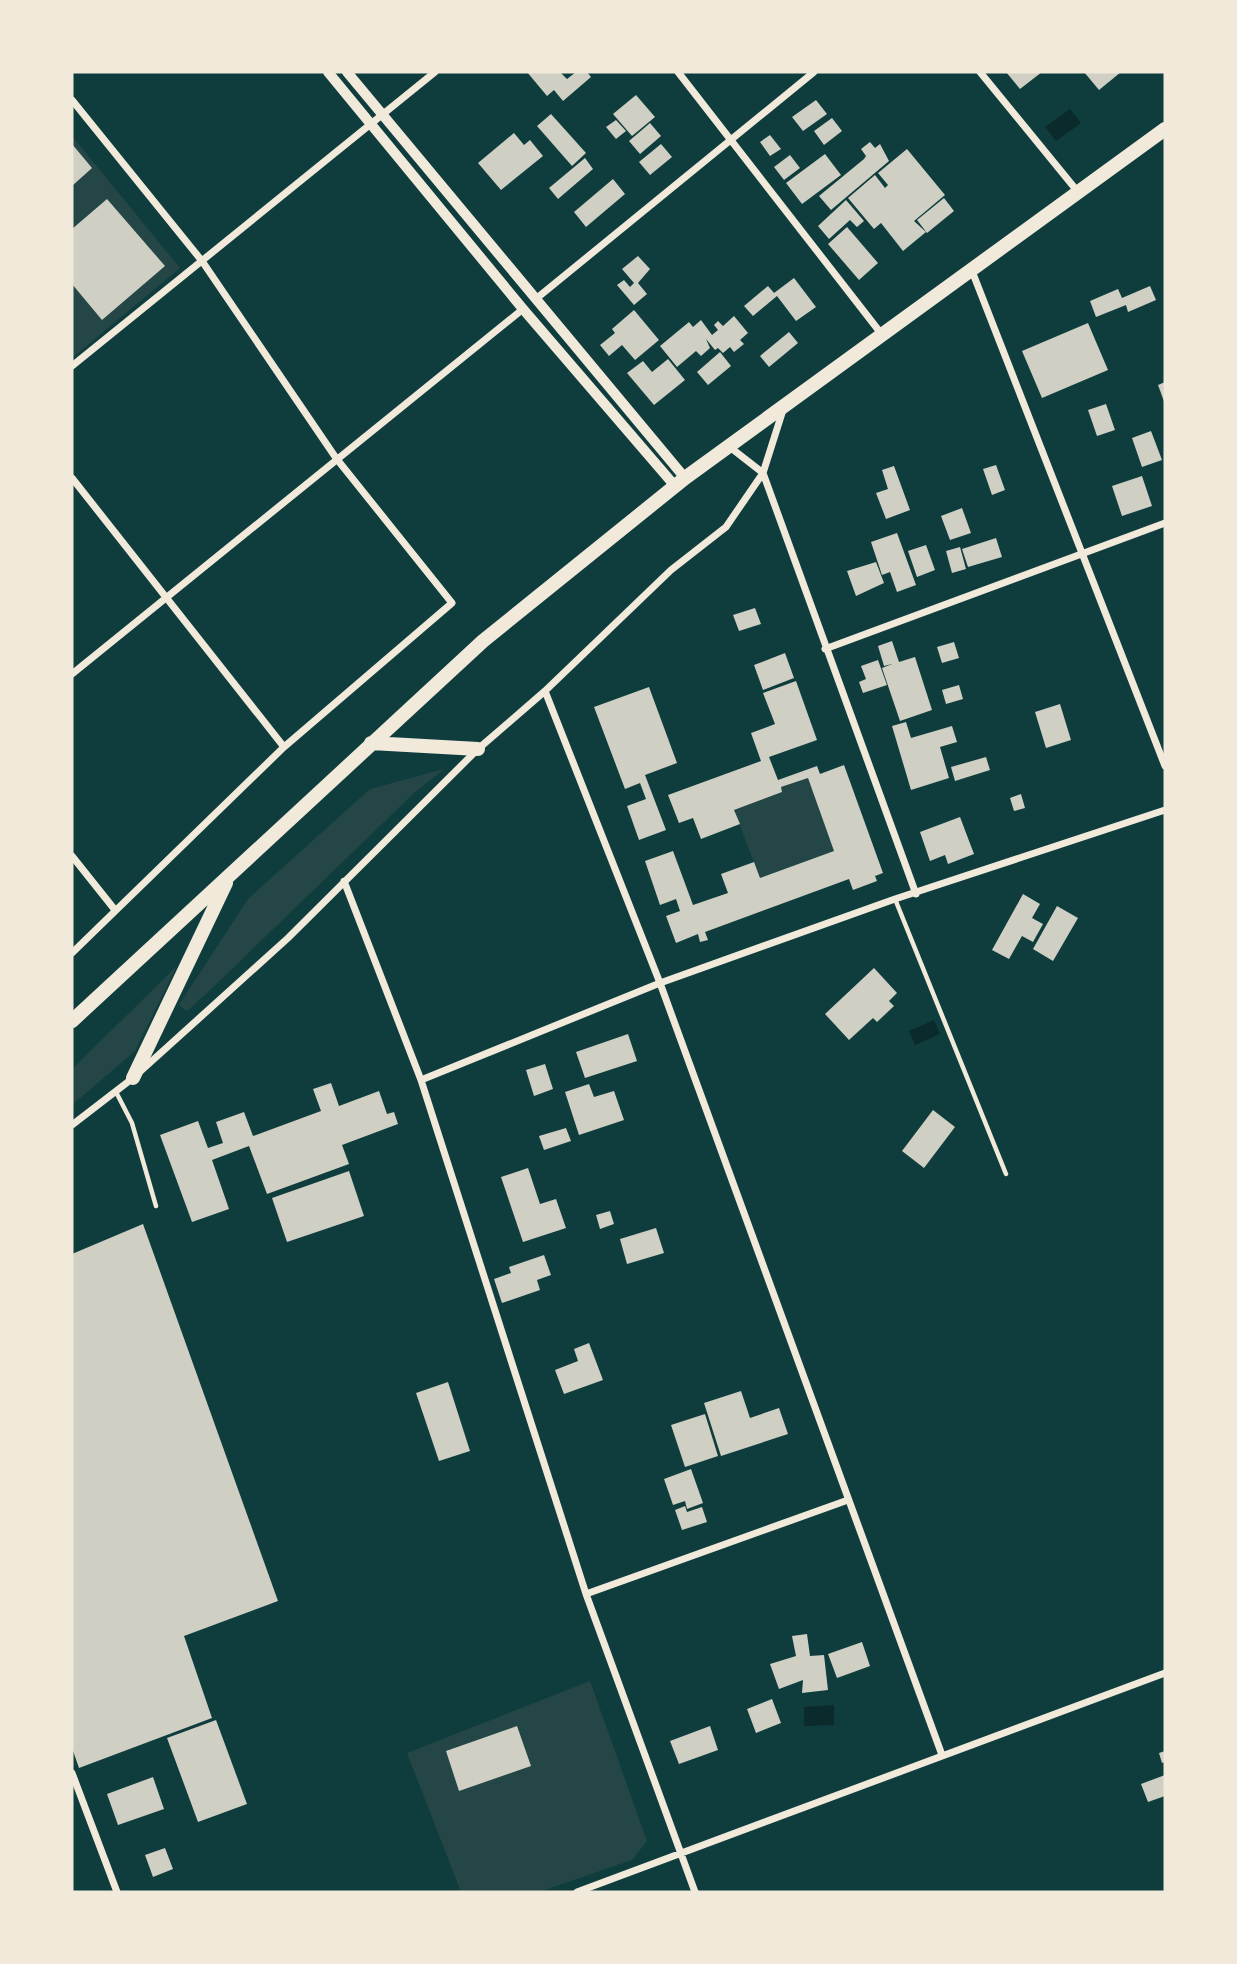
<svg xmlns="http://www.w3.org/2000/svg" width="1237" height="1964" font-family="Bitter,serif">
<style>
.green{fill:#244646}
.water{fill:#0a2a2b}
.building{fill:#cfcfc3}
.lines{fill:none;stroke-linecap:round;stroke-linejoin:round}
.service{stroke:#f1e9da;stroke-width:4.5}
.minor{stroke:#f1e9da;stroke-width:7}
.secondary{stroke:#f1e9da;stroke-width:10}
.trunk{stroke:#f1e9da;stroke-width:14}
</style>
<rect width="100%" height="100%" fill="#0f3d3e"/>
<path class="green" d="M 72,136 L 180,268 L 72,358 Z
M 444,769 L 413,794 L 206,994 L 187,1011 L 179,1005 L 248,899 L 370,789 Z
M 808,778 L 834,851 L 760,878 L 734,810 L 782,792 L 781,787 Z
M 177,966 L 135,1051 L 72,1105 L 72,1069 Z
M 590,1681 L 647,1841 L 632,1860 L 539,1892 L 461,1892 L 407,1753 Z"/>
<path class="water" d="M 1070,109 L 1081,123 L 1056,141 L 1045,127 Z
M 934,1020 L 940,1034 L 915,1045 L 909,1031 Z
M 834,1705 L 834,1725 L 804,1726 L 804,1707 Z"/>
<path class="building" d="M 527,72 L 560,72 L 567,79 L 576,72 L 587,72 L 591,77 L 563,101 L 554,90 L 547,96 Z
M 1006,72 L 1042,72 L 1020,89 Z
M 1084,72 L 1121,72 L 1099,90 Z
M 636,95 L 655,117 L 632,136 L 613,114 Z
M 816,100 L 827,114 L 803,131 L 792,117 Z
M 551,114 L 586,153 L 572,166 L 537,126 Z
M 832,118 L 842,131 L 824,145 L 814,131 Z
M 616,120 L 626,131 L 616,139 L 606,127 Z
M 650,123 L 661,136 L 640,154 L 629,141 Z
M 514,133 L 524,145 L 530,140 L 543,156 L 501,190 L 478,163 Z
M 770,135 L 781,149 L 770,156 L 760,142 Z
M 870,142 L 875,148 L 880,144 L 889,161 L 831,210 L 819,196 L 864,159 L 866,156 L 861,149 Z
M 72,144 L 92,168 L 72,186 Z
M 661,144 L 672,157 L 650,175 L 639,162 Z
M 907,149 L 945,195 L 914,221 L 926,232 L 903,251 L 881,223 L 874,229 L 848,198 L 875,175 L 885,188 L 888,185 L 878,173 Z
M 825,154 L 841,175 L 802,204 L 786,183 Z
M 790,155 L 800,168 L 784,180 L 774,167 Z
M 585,158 L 593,169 L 558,199 L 549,188 Z
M 613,179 L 625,194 L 586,227 L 574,212 Z
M 944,198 L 954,211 L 927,233 L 917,220 Z
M 107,199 L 165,266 L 102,320 L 72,284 L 72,229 Z
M 846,200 L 864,221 L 857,227 L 850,220 L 829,239 L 818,226 Z
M 847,227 L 878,263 L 859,280 L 828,244 Z
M 638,256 L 650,269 L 638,283 L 647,294 L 634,305 L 617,285 L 624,280 L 630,287 L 634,283 L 622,269 Z
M 794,278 L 816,307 L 796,321 L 777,296 L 753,316 L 744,306 L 768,286 L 774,293 Z
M 1150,286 L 1156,300 L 1128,312 L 1126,305 L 1096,317 L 1090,301 L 1118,289 L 1122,298 Z
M 634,310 L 659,340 L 635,360 L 622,345 L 609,356 L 600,345 L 615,333 L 612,329 Z
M 734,316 L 748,333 L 740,340 L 744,344 L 734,352 L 730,347 L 723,353 L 718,348 L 715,350 L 706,339 L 710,348 L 701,356 L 696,351 L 677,367 L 660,346 L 689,322 L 693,327 L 701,320 L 712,335 L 718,330 L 714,325 L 718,321 L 723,326 Z
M 1088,323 L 1108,370 L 1042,398 L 1022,351 Z
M 789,332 L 798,343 L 769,367 L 760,356 Z
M 720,352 L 731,366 L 708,385 L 697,372 Z
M 668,359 L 685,380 L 654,405 L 627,373 L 643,361 L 652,372 Z
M 1165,382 L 1165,404 L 1158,385 Z
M 1106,404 L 1115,430 L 1097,436 L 1088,410 Z
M 1151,431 L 1162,460 L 1142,467 L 1132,438 Z
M 996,465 L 1005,490 L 992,495 L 983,469 Z
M 894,466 L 910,510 L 886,519 L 876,493 L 888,489 L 882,470 Z
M 1142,476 L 1152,506 L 1122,516 L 1112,486 Z
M 962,508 L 971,533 L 950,540 L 941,516 Z
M 897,533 L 916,585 L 897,592 L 890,572 L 882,575 L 871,542 Z
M 996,538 L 1002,557 L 968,567 L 962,549 Z
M 926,545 L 935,570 L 917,577 L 908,551 Z
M 960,547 L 966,569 L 952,573 L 946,551 Z
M 876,562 L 884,583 L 856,596 L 847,571 Z
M 755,608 L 761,624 L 739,631 L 733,615 Z
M 892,641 L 899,662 L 915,657 L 932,710 L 900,721 L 882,668 L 892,664 L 884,666 L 878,646 Z
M 954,642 L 959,658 L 942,663 L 937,647 Z
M 785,653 L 794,678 L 763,690 L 754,665 Z
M 878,660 L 887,685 L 863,693 L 859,682 L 866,679 L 861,666 Z
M 796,681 L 817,740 L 769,757 L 778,780 L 817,766 L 820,774 L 844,765 L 883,873 L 875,876 L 877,881 L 853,890 L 849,879 L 705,932 L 708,940 L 700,942 L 698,934 L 676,943 L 666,916 L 680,911 L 676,899 L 660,905 L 645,861 L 673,851 L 693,905 L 728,893 L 721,874 L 754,862 L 760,878 L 834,851 L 808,778 L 781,787 L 782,792 L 734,810 L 740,824 L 701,839 L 693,818 L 679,823 L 668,795 L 761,761 L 751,733 L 775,724 L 763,693 Z
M 959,685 L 963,699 L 946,704 L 942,690 Z
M 649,687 L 677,763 L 645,775 L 666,830 L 639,840 L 627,806 L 646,799 L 640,783 L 625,789 L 594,707 Z
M 1060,704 L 1071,740 L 1046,748 L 1035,712 Z
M 906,722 L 911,738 L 952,726 L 957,742 L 940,747 L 949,778 L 911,790 L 892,726 Z
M 986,757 L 990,770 L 955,781 L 951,767 Z
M 1021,794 L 1025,808 L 1014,811 L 1010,798 Z
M 960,817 L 974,854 L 948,864 L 945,855 L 930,861 L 920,832 Z
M 1023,894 L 1040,904 L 1032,918 L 1043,924 L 1033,942 L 1022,936 L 1009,959 L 992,950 Z
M 1057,906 L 1078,918 L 1053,961 L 1033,949 Z
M 874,968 L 897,993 L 889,1001 L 894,1006 L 877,1022 L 873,1018 L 849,1040 L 825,1014 Z
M 628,1034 L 637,1061 L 585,1078 L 576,1052 Z
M 545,1064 L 553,1089 L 534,1096 L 526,1070 Z
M 331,1083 L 339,1106 L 379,1091 L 387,1114 L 394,1112 L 398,1124 L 342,1145 L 349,1164 L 267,1194 L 249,1146 L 212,1160 L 229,1209 L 192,1222 L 160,1135 L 198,1121 L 208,1148 L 223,1143 L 216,1122 L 244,1112 L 253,1136 L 321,1111 L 313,1089 Z
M 589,1084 L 594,1097 L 614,1091 L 624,1120 L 579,1135 L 565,1092 Z
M 933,1110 L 955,1127 L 924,1168 L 902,1151 Z
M 566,1128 L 571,1141 L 544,1150 L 539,1136 Z
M 528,1168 L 540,1204 L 556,1199 L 566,1228 L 523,1242 L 501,1177 Z
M 349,1171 L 364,1216 L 287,1242 L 272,1198 Z
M 610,1211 L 614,1224 L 600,1229 L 596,1215 Z
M 143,1224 L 278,1601 L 184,1636 L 212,1718 L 79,1768 L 72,1748 L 72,1254 Z
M 656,1228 L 664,1253 L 627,1264 L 620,1239 Z
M 544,1255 L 551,1275 L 537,1280 L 540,1290 L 502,1303 L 494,1279 L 511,1273 L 509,1267 Z
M 589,1343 L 603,1380 L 564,1394 L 555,1370 L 578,1361 L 574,1349 Z
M 448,1382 L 470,1451 L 439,1461 L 416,1393 Z
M 741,1391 L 750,1418 L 779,1408 L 788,1434 L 721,1456 L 704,1403 Z
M 705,1414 L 718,1456 L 685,1467 L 671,1425 Z
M 691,1469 L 703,1503 L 687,1509 L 685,1501 L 673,1505 L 664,1479 Z
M 685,1506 L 687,1512 L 702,1507 L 707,1522 L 682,1530 L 675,1510 Z
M 807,1634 L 810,1656 L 824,1655 L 828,1690 L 802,1693 L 803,1680 L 779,1689 L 770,1664 L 796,1656 L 792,1636 Z
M 862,1642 L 870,1666 L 837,1678 L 828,1654 Z
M 772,1699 L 781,1723 L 756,1733 L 747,1709 Z
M 216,1720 L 247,1804 L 198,1822 L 167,1738 Z
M 517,1726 L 531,1766 L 459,1791 L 446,1751 Z
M 710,1726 L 718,1750 L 679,1764 L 670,1741 Z
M 1165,1751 L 1165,1762 L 1162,1763 L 1159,1753 Z
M 1165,1775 L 1165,1796 L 1148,1802 L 1141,1784 Z
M 153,1777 L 164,1809 L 118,1825 L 107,1794 Z
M 165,1848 L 173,1869 L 153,1877 L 145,1855 Z"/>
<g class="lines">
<path class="service" d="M 895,899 L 1006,1174
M 116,1092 L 132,1123 L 156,1206"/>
<path class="minor" d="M 678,72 L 883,336
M 980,72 L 1078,192
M 72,100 L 202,261 L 336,458 L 452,603 L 284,747 L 72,953
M 972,271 L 1165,766
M 537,298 L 814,72
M 72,366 L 435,72
M 731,448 L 763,473 L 916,894
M 72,478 L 284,747
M 825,649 L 1165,523
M 72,674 L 523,309
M 545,691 L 660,983 L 942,1755
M 72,856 L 115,910
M 344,881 L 421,1080 L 586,1594 L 695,1892
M 421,1080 L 660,983 L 895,899 L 1165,810
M 72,1125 L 133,1078 L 288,938 L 478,749 L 545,691 L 671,570 L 726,527 L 763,473 L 783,410
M 586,1594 L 848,1500
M 72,1773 L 117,1892
M 577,1892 L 1165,1673"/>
<path class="secondary" d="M 328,72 L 523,309 L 675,486
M 347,72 L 685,478"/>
<path class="trunk" d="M 371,743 L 478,749
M 72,1021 L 483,641 L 685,478 L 1165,129
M 133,1078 L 226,883"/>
</g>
<rect width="1237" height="1964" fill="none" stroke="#f1e9da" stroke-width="147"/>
</svg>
